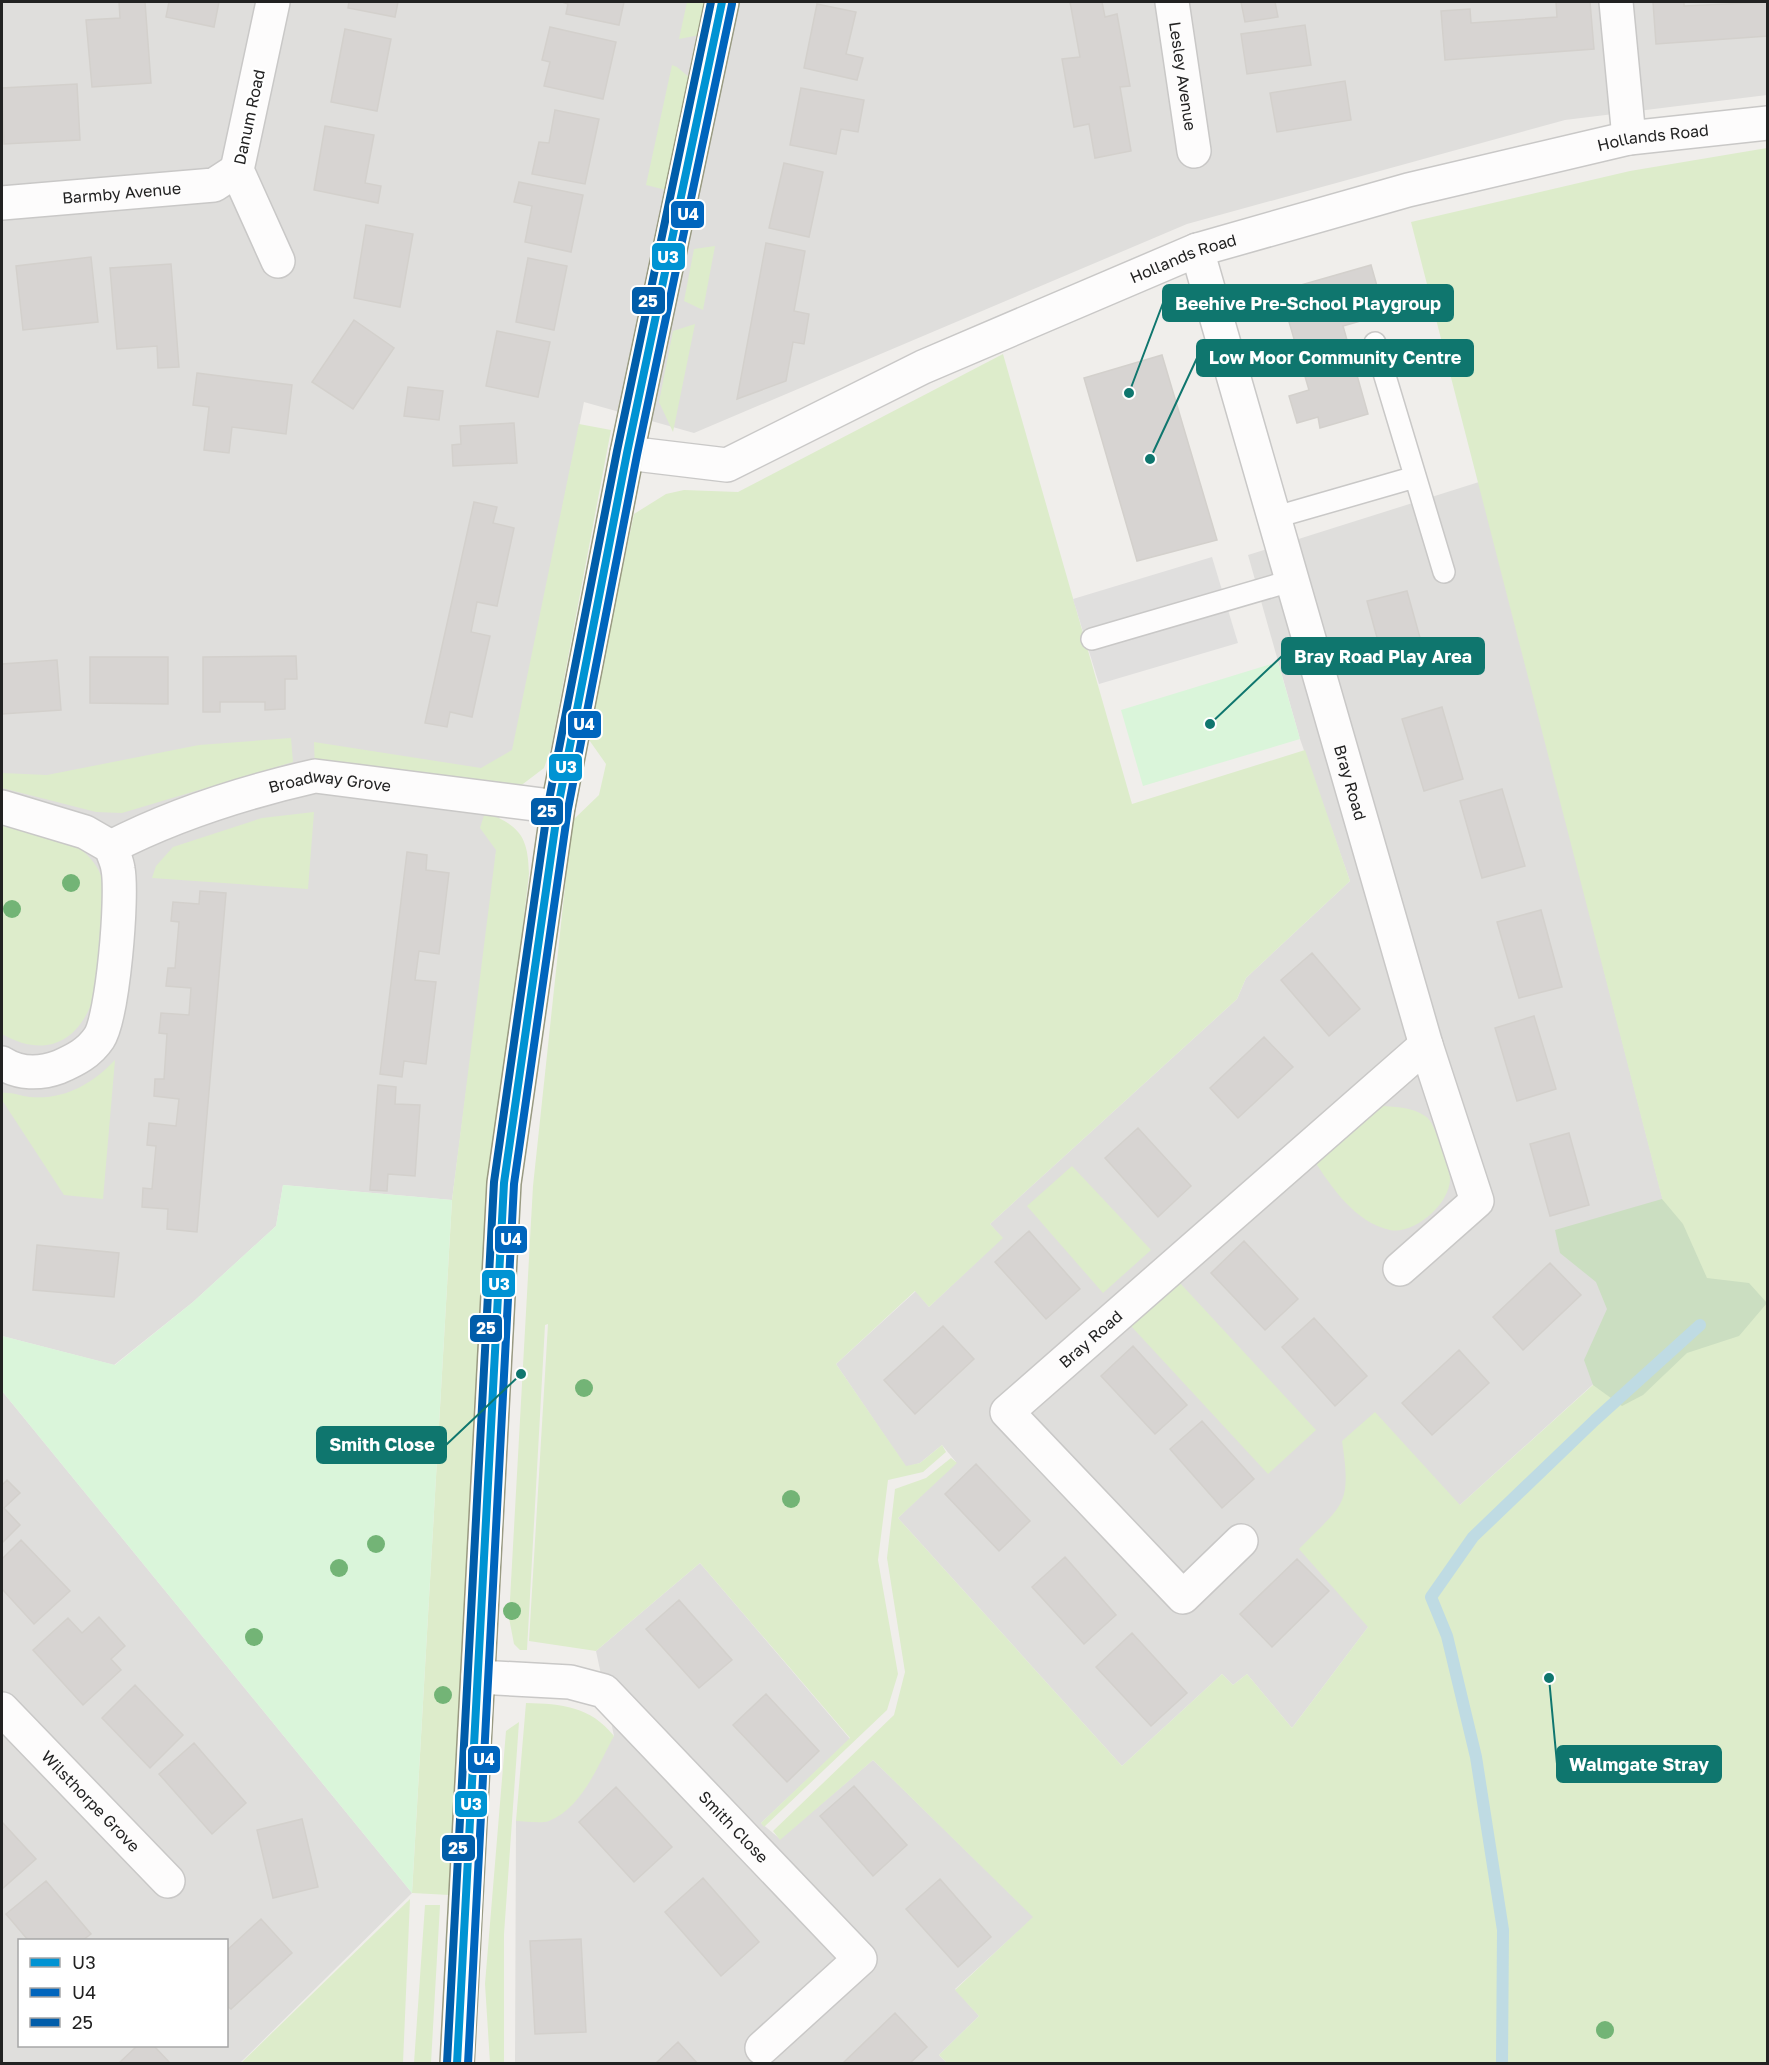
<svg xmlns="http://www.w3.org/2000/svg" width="1769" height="2065" font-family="'Golos Text',sans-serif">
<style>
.residential{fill:#dfdedc;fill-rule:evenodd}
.grass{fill:#ddeccb}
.forest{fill:#cbdec1}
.park{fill:#daf5da}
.parking{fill:#e0dfde}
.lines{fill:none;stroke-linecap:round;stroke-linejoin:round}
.stream{stroke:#bfdbe3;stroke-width:12}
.building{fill:#d7d4d2;stroke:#d3d0cc;stroke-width:1.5}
.lane-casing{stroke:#c9c8c7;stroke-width:24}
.street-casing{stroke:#c9c8c7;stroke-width:36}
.secondary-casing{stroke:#999a82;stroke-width:36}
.lane{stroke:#fdfcfc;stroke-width:21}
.street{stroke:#fdfcfc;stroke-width:33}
.secondary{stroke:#f4f4ed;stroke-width:33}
.bus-1-casing{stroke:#fff;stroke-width:12}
.bus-2-casing{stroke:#fff;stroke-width:12}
.bus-3-casing{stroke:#fff;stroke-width:12}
.bus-1{stroke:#0093d3;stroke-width:8}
.bus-2{stroke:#0065bd;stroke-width:8}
.bus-3{stroke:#005daa;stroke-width:8}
.tree{fill:#73b476}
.labels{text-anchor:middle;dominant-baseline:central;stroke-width:4.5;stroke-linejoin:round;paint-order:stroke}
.street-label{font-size:16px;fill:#222;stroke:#fff}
.leader{fill:none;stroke:#0f766e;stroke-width:2}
.callout-dot{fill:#0f766e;stroke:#fff;stroke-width:2}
.callout{fill:#0f766e;stroke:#0f766e;stroke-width:2}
.callout-label{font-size:18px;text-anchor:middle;font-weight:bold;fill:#fff}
.line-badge{stroke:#fff;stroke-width:2}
.badge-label{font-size:16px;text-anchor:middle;font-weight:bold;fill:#fff}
</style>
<rect width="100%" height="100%" fill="#f0eeeb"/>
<path class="residential" d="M 2,2 L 1767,2 L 1767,95 L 1565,120 L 1187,224 L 694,433 L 584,402 L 499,820 L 493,886 L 452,1200 L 283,1185 L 276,1226 L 193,1302 L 114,1365 L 2,1336 Z
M 1479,482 L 1688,1298 L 1460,1505 L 1292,1728 L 1247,1674 L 1233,1685 L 1222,1674 L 1122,1766 L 898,1518 L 956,1462 L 942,1445 L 920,1463 L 906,1467 L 836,1364 L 916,1291 L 929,1307 L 1002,1238 L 990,1224 L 1237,999 L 1246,978 L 1350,881 L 1300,739 L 1248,555 Z
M 2,1391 L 412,1893 L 240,2063 L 2,2063 ZM 20,1940 L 226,1940 L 226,2046 L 20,2046 Z
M 700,1563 L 850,1739 L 761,1823 L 780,1839 L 873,1760 L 1034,1917 L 955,1989 L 979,2016 L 939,2055 L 947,2063 L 515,2064 L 516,1821 L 547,1821 L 614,1736 L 596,1651 Z"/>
<path class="grass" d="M 687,2 L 707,2 L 700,35 L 679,39 Z
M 672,65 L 677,67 L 690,78 L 666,190 L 646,185 Z
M 1767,148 L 1767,2063 L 947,2063 L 939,2055 L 979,2016 L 955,1990 L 1033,1917 L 873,1760 L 780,1840 L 773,1831 L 894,1715 L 905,1672 L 887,1558 L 895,1489 L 926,1478 L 951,1458 L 957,1463 L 898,1518 L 1122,1766 L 1222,1674 L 1233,1685 L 1247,1674 L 1292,1728 L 1368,1627 L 1299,1549 C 1343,1504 1352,1507 1342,1441 L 1375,1412 L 1460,1505 L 1688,1299 L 1411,222 L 1630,171 Z
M 715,246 L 703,310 L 684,301 L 694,249 Z
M 695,324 L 673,432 L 659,402 L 673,331 Z
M 1003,354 L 1132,804 L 1305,750 L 1350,881 L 1246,978 L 1237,999 L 990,1224 L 1003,1238 L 929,1307 L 915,1291 L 836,1364 L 906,1466 L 920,1463 L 942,1445 L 946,1452 L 923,1472 L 888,1480 L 878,1560 L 898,1674 L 887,1710 L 764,1827 L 761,1823 L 850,1738 L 700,1563 L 596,1651 L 529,1641 L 548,1324 L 545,1325 L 527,1650 L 520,1650 L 514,1644 L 509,1618 L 533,1186 L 572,821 L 599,795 L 606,764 L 587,737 L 634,514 L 666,494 L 684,490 L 738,492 Z
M 579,424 L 611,430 L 551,748 L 544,768 L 519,787 L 315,770 L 314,742 L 481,768 L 512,750 Z
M 291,738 L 293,762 L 122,813 L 96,812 L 2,788 L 2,773 L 47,775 L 199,745 Z
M 314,812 L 308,889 L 152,878 L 156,866 L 173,847 L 262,818 Z
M 485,812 C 520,826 528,836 529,874 L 492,1188 L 450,1895 L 412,1893 L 452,1200 L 496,850 L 480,828 Z
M 2,824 C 25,831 66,837 84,852 C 93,860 101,871 103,883 C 108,901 102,924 100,942 C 98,959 99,981 94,997 C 78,1044 44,1058 2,1034 Z
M 115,1060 L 103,1199 L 64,1195 L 2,1100 L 2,1093 C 12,1092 20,1096 30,1097 C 65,1100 92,1084 115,1060 Z
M 1381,1106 C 1397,1107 1412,1107 1425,1116 C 1432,1120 1435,1132 1439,1139 C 1444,1151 1450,1165 1450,1179 C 1450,1204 1414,1235 1390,1230 C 1356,1223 1331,1187 1314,1160 Z
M 1072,1166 L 1151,1250 L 1103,1293 L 1027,1206 Z
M 1180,1283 L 1316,1430 L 1268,1474 L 1131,1326 Z
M 526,1703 C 562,1704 590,1706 614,1736 C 598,1765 582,1808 549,1821 C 540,1824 526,1821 516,1821 Z
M 519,1722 L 504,1934 L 504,2063 L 490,2063 L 485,1984 L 506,1731 Z
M 410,1899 L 403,2063 L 241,2063 Z
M 425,1905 L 440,1905 L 431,2063 L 414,2063 Z"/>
<path class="forest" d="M 1662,1199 L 1683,1224 L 1707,1278 L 1749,1283 L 1767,1303 L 1739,1336 L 1687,1353 L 1643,1395 L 1622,1406 L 1593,1385 L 1584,1360 L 1607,1309 L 1596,1282 L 1560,1253 L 1555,1230 Z"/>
<path class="park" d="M 1278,662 L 1300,739 L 1143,786 L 1121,710 Z
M 283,1185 L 452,1200 L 412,1893 L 2,1391 L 2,1336 L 115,1365 L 193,1302 L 276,1226 Z"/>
<path class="parking" d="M 1212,557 L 1238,643 L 1099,684 L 1073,599 Z"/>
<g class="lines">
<path class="stream" d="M 1502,2064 L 1503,1930 L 1476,1757 L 1447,1636 L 1431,1597 L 1473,1537 L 1595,1420 L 1700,1325"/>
</g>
<path class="building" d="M 119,2 L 145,2 L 151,83 L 92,87 L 86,20 L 120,18 Z
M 169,2 L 219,2 L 214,27 L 166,17 Z
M 349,2 L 398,2 L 395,17 L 348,8 Z
M 562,2 L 624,2 L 619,25 L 566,14 L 568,4 Z
M 1070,2 L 1102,2 L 1105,17 L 1117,14 L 1130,86 L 1120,87 L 1131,151 L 1095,158 L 1089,124 L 1074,127 L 1062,59 L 1080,57 Z
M 1241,2 L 1275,2 L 1278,17 L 1245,22 Z
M 1556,2 L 1590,2 L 1594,49 L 1445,60 L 1441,11 L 1470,9 L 1471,23 L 1557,17 Z
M 1653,2 L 1684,2 L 1684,6 L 1768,2 L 1768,36 L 1656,44 Z
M 817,4 L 856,12 L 846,54 L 863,58 L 857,80 L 804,68 Z
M 1305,25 L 1311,65 L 1247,74 L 1241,34 Z
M 550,27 L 616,42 L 603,99 L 544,86 L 550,62 L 542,60 Z
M 345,29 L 391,39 L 377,111 L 331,102 Z
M 1345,81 L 1351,120 L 1277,132 L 1270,93 Z
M 77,84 L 80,140 L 4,144 L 2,88 Z
M 801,88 L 864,100 L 858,132 L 841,129 L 836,154 L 790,145 Z
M 555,110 L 599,119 L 585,184 L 532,174 L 539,142 L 549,143 Z
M 325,126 L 374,135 L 365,183 L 381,186 L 378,203 L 314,190 Z
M 784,163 L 823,172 L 809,237 L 769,228 Z
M 519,182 L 583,195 L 571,252 L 525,242 L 532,206 L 514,202 Z
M 366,225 L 413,234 L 400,307 L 354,298 Z
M 766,243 L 805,251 L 794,311 L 809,314 L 804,344 L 793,342 L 786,381 L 737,399 Z
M 91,257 L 98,322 L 23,330 L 16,266 Z
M 528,258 L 567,266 L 554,330 L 516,322 Z
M 171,264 L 179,367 L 158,368 L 157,346 L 117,349 L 110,268 Z
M 1371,265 L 1385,314 L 1343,326 L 1368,414 L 1320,428 L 1318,417 L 1297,423 L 1289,396 L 1309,390 L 1280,291 Z
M 354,320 L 394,348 L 353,409 L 312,382 Z
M 497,331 L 550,342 L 538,397 L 486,386 Z
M 1162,355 L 1217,540 L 1137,561 L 1084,378 Z
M 197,373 L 292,385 L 286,434 L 232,427 L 229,453 L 204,450 L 209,407 L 193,405 Z
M 408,387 L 443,391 L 439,420 L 404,416 Z
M 514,423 L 517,463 L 453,466 L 452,445 L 461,444 L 460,426 Z
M 474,502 L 497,507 L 493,523 L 514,528 L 497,606 L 477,602 L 471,632 L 490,636 L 472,717 L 450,712 L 447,727 L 425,723 Z
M 1407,591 L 1427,663 L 1387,674 L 1367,601 Z
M 296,656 L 297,679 L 285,679 L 285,709 L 265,710 L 265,702 L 220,702 L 220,712 L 203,712 L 203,657 Z
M 90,657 L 168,657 L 168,704 L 90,703 Z
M 57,660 L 61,710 L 2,714 L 2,664 Z
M 1442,707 L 1463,779 L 1424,791 L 1402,719 Z
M 1502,789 L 1525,866 L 1482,878 L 1460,801 Z
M 407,852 L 427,855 L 426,870 L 449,873 L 439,954 L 419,951 L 415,980 L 436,982 L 426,1064 L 404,1061 L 402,1077 L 380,1074 Z
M 200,891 L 226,893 L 197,1232 L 167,1229 L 168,1209 L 142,1207 L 143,1188 L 152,1189 L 156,1146 L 147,1145 L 149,1123 L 176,1126 L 179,1099 L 154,1096 L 155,1079 L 164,1079 L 167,1034 L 159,1033 L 161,1013 L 189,1015 L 191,988 L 166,986 L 168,968 L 175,968 L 179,922 L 171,921 L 173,902 L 199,904 Z
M 1541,910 L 1562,987 L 1519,998 L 1497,922 Z
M 1312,953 L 1360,1009 L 1329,1036 L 1281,980 Z
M 1534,1016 L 1556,1089 L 1517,1101 L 1495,1028 Z
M 1264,1037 L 1293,1067 L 1238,1118 L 1210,1088 Z
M 378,1085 L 396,1087 L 395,1104 L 420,1105 L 415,1176 L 388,1174 L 387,1191 L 370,1190 Z
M 1138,1128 L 1191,1186 L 1158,1217 L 1105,1158 Z
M 1569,1133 L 1589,1205 L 1550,1216 L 1530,1144 Z
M 1029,1231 L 1080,1289 L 1046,1319 L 995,1262 Z
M 1244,1241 L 1298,1299 L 1265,1330 L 1211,1273 Z
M 37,1245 L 119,1253 L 114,1297 L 33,1290 Z
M 1550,1263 L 1581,1295 L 1523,1350 L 1493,1317 Z
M 1314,1318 L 1367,1376 L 1335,1406 L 1282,1347 Z
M 943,1326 L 974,1359 L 915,1414 L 884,1380 Z
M 1133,1346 L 1187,1405 L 1155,1434 L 1101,1376 Z
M 1459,1350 L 1489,1383 L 1432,1435 L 1402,1403 Z
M 1202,1421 L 1254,1479 L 1222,1508 L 1170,1449 Z
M 976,1464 L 1030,1521 L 999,1551 L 945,1494 Z
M 7,1480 L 20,1493 L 4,1508 L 20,1525 L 2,1543 L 2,1485 Z
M 21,1540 L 70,1591 L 34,1624 L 2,1589 L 2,1559 Z
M 1065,1557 L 1116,1615 L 1084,1644 L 1032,1587 Z
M 1297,1559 L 1329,1591 L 1272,1647 L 1240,1614 Z
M 679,1600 L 732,1660 L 699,1688 L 646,1629 Z
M 99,1617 L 125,1646 L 111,1659 L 121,1670 L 83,1705 L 33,1650 L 68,1618 L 82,1633 Z
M 1132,1633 L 1187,1693 L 1151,1726 L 1096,1667 Z
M 135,1685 L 183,1735 L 150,1768 L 102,1718 Z
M 766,1694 L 819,1751 L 787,1782 L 733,1725 Z
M 194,1743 L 246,1803 L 212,1834 L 159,1774 Z
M 854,1786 L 907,1845 L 873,1876 L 820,1816 Z
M 616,1787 L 672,1847 L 634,1882 L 579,1822 Z
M 302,1819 L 318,1887 L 273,1898 L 257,1830 Z
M 2,1822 L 36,1859 L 2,1889 Z
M 703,1878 L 759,1942 L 721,1976 L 665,1912 Z
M 940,1879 L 991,1937 L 958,1967 L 906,1909 Z
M 46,1881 L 91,1934 L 83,1940 L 28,1940 L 6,1914 Z
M 261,1919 L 292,1953 L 231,2009 L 226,2005 L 226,1951 Z
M 581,1939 L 586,2032 L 535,2034 L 530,1941 Z
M 895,2013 L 927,2047 L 909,2064 L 842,2064 Z
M 678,2042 L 698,2064 L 655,2064 Z
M 137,2046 L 154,2046 L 171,2064 L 118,2064 Z"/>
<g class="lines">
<g class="lane-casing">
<path id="lane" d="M 1375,343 L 1444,572
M 1276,517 L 1415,477
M 1092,639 L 1294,580"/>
</g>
<g class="street-casing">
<g id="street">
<path d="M 273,2 L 237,170 L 278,261"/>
<path id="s1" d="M 1172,2 L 1194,151"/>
<path d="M 1616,2 L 1629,138"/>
<path id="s2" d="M 2,203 L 214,185 L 237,170"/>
<path id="s3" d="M 1197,250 L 1426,1045 L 1477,1201 L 1400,1269"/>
<path id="s4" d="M 627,453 L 727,465 L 923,367 L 1197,250 L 1408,190 L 1629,138 L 1768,123"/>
<path d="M 2,807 L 85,832 L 111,847 C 113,854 117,861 118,869 C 123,895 113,1017 99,1038 C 89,1053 75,1060 59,1067 C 40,1074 19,1074 2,1063"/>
<path id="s5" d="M 111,847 C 175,814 245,792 315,776 L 558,807"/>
<path id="s6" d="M 1241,1541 L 1183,1597 L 1007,1412 L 1426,1045"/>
<path id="s7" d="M 478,1677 L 570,1682 L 604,1691 L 860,1959 L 762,2048"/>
<path id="s8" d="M 2,1709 L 168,1881"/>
</g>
</g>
<g class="secondary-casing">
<path id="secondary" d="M 457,2064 L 504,1183 L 558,807 L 627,453 L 722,2"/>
</g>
<use href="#lane" class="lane"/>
<use href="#street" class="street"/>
<use href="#secondary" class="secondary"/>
<g class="bus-1-casing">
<path id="bus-1" d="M 457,2064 L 504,1183 L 558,807 L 627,453 L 722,2"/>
</g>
<g class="bus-2-casing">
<path id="bus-2" d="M 468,2064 L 514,1184 L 568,809 L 637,455 L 732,4"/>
</g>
<g class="bus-3-casing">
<path id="bus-3" d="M 447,2063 L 494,1182 L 548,805 L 617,451 L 711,2"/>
</g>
<use href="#bus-1" class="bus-1"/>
<use href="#bus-2" class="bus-2"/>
<use href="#bus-3" class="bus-3"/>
</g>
<g class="tree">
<circle cx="71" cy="883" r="9"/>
<circle cx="12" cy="909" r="9"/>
<circle cx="584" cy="1388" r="9"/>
<circle cx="791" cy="1499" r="9"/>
<circle cx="376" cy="1544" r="9"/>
<circle cx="339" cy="1568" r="9"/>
<circle cx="512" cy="1611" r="9"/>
<circle cx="254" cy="1637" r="9"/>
<circle cx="443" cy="1695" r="9"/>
<circle cx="1605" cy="2030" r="9"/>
</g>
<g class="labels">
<g class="street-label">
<text stroke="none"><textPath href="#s1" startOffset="75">Lesley Avenue</textPath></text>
<text transform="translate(249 117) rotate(-78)">Danum Road</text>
<text stroke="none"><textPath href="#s4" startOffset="1088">Hollands Road</textPath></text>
<text stroke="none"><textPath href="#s2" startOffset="120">Barmby Avenue</textPath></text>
<text stroke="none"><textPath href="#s4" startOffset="602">Hollands Road</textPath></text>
<text stroke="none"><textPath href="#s3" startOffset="554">Bray Road</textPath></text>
<text stroke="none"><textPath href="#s5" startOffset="231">Broadway Grove</textPath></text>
<text stroke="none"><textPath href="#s6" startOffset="447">Bray Road</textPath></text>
<text stroke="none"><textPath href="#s8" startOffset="128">Wilsthorpe Grove</textPath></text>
<text stroke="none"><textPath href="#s7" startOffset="315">Smith Close</textPath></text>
</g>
</g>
<path class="leader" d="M1129 393L1163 303M1150 459L1197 358M1210 724L1282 656M521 1374L446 1445M1549 1678L1557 1764"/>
<g class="callout-dot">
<circle cx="1129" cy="393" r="6"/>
<circle cx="1150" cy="459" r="6"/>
<circle cx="1210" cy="724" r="6"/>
<circle cx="521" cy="1374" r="6"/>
<circle cx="1549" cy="1678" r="6"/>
</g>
<g class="callout">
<rect x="1163" y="285" width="290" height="36" rx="6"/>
<rect x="1197" y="340" width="276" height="36" rx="6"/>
<rect x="1282" y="638" width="202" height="36" rx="6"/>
<rect x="317" y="1427" width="129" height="36" rx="6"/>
<rect x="1557" y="1746" width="164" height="36" rx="6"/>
</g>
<g class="callout-label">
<text x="1308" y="310">Beehive Pre-School Playgroup</text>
<text x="1335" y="364">Low Moor Community Centre</text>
<text x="1383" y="663">Bray Road Play Area</text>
<text x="382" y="1451">Smith Close</text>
<text x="1639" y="1771">Walmgate Stray</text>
</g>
<g class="line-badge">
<rect x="670" y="200" width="35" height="29" rx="6" fill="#0065bd"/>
<rect x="651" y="242" width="35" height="29" rx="6" fill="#0093d3"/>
<rect x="631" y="286" width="35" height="29" rx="6" fill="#005daa"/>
<rect x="567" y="710" width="35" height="29" rx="6" fill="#0065bd"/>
<rect x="548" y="753" width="35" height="29" rx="6" fill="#0093d3"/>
<rect x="530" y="797" width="34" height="29" rx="6" fill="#005daa"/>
<rect x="494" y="1225" width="34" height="29" rx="6" fill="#0065bd"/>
<rect x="481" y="1269" width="35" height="29" rx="6" fill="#0093d3"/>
<rect x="469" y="1314" width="34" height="29" rx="6" fill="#005daa"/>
<rect x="467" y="1745" width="34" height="29" rx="6" fill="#0065bd"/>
<rect x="454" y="1790" width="34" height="28" rx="6" fill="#0093d3"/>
<rect x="441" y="1834" width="35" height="28" rx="6" fill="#005daa"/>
</g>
<g class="badge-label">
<text x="688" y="220">U4</text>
<text x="668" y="263">U3</text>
<text x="648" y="307">25</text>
<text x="584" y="730">U4</text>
<text x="566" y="773">U3</text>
<text x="547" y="817">25</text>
<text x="511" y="1245">U4</text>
<text x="499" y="1290">U3</text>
<text x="486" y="1334">25</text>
<text x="484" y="1765">U4</text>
<text x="471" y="1810">U3</text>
<text x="458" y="1854">25</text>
</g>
<rect width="1769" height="2065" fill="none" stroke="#222222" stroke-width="6"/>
<rect x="18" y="1939" width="210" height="108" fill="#ffffff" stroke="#a7a7a7" stroke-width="1.5"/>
<rect x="30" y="1958" width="30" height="9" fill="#0093d3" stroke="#a7a7a7" stroke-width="1.5"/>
<text x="72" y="1969" font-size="18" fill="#222222">U3</text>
<rect x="30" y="1988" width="30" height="9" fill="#0065bd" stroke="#a7a7a7" stroke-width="1.5"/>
<text x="72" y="1999" font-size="18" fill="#222222">U4</text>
<rect x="30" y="2018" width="30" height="9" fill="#005daa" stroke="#a7a7a7" stroke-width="1.5"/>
<text x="72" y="2029" font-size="18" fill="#222222">25</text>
</svg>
